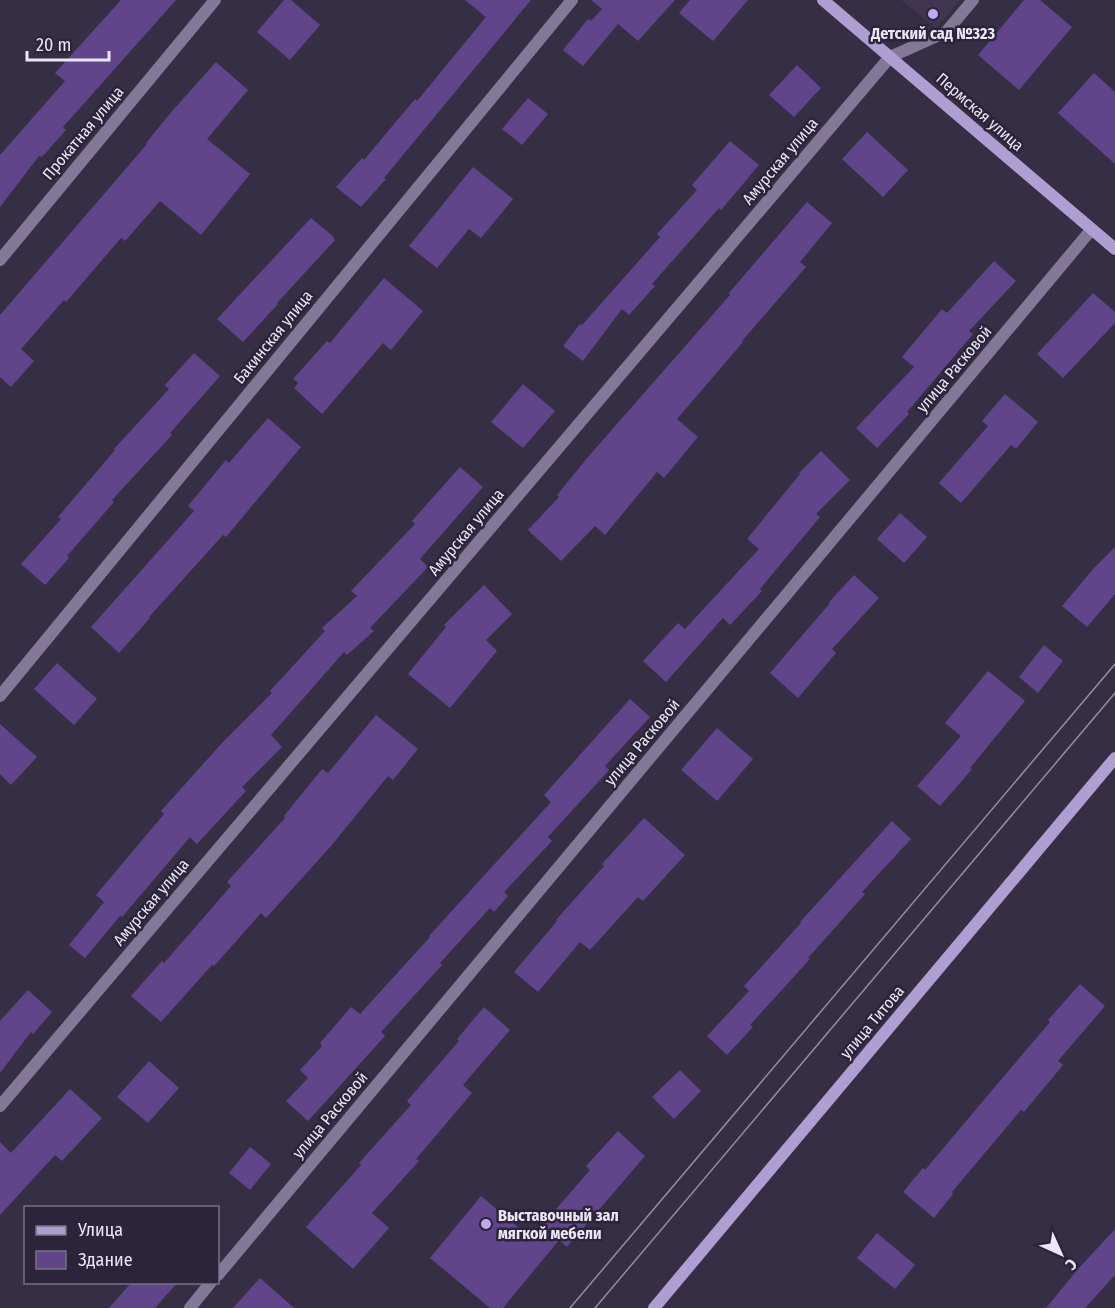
<svg xmlns="http://www.w3.org/2000/svg" width="1115" height="1308" font-family="'Fira Sans Condensed',sans-serif">
<style>
.built{fill:#403652}
.building{fill:#60458a}
.lines{fill:none;stroke-linecap:round;stroke-linejoin:round}
.street{stroke:#837898;stroke-width:12}
.secondary{stroke:#af9ed1;stroke-width:12}
.tram{stroke:#938da0;stroke-width:1.5}
.poi-dot{fill:#c2a8f2;stroke:#2c243b;stroke-width:2}
.labels{text-anchor:middle;dominant-baseline:central;stroke-width:5;stroke-linejoin:round;paint-order:stroke}
.poi-label{font-size:16px;font-weight:bold;fill:#ebe7f6;stroke:#2c243b}
.street-label{font-size:16px;fill:#ebe7f6;stroke:#2c243b}
</style>
<rect width="100%" height="100%" fill="#362e45"/>
<path class="built" d="M 901,0 L 960,0 L 936,28 Z"/>
<path class="building" d="M 121,0 L 176,0 L 63,127 L 66,130 L 42,157 L 39,156 L 0,207 L 0,155 L 65,81 L 55,73 Z
M 284,0 L 291,0 L 320,25 L 290,60 L 257,32 Z
M 465,0 L 531,0 L 384,178 L 386,179 L 361,207 L 336,187 L 362,158 L 364,160 L 415,99 L 417,101 L 486,17 Z
M 591,0 L 675,0 L 638,41 L 618,24 L 583,66 L 563,50 L 588,19 L 591,21 L 602,9 Z
M 690,0 L 748,0 L 713,41 L 679,13 Z
M 1024,0 L 1040,0 L 1072,27 L 1019,90 L 978,55 Z
M 216,62 L 248,90 L 207,139 L 250,174 L 201,235 L 160,201 L 125,241 L 121,238 L 66,302 L 64,300 L 21,349 L 34,361 L 11,387 L 0,377 L 0,315 L 147,144 L 146,143 L 173,110 Z
M 797,65 L 821,88 L 794,117 L 769,95 Z
M 1094,73 L 1115,92 L 1115,164 L 1058,113 Z
M 528,98 L 548,114 L 522,145 L 502,129 Z
M 867,132 L 908,170 L 883,197 L 842,159 Z
M 730,141 L 759,165 L 721,210 L 719,208 L 652,284 L 655,286 L 629,315 L 622,309 L 583,361 L 563,346 L 580,324 L 582,325 L 660,237 L 657,234 L 697,190 L 692,185 Z
M 473,167 L 513,199 L 481,238 L 469,229 L 437,268 L 409,246 Z
M 807,202 L 832,223 L 800,262 L 806,267 L 742,341 L 743,342 L 677,419 L 698,437 L 664,478 L 657,472 L 605,535 L 595,526 L 561,561 L 528,530 L 559,497 L 557,495 L 588,457 L 730,295 L 729,293 Z
M 311,218 L 334,237 L 333,238 L 335,240 L 277,303 L 278,304 L 243,342 L 217,319 Z
M 994,261 L 1016,281 L 969,331 L 973,334 L 907,412 L 909,414 L 877,448 L 856,428 L 914,367 L 902,357 L 942,309 L 947,313 Z
M 384,278 L 423,311 L 391,350 L 383,343 L 322,414 L 294,388 L 298,383 L 293,379 L 327,341 L 330,343 Z
M 1093,293 L 1115,312 L 1115,323 L 1063,378 L 1037,354 Z
M 194,353 L 220,376 L 170,433 L 172,435 L 112,500 L 114,502 L 67,556 L 69,558 L 45,585 L 21,564 L 61,519 L 58,517 L 115,450 L 114,449 L 169,389 L 165,385 Z
M 523,384 L 555,411 L 523,448 L 491,422 Z
M 1005,394 L 1038,422 L 1016,449 L 1011,445 L 961,503 L 939,483 L 988,426 L 982,421 Z
M 268,418 L 301,447 L 226,537 L 223,535 L 149,617 L 150,618 L 119,653 L 91,627 L 194,511 L 188,506 L 226,460 L 229,463 Z
M 821,451 L 850,480 L 816,514 L 820,517 L 760,589 L 762,591 L 730,625 L 723,618 L 666,682 L 643,661 L 678,623 L 685,629 L 759,549 L 747,539 L 800,474 L 799,473 Z
M 460,467 L 483,487 L 420,559 L 428,567 L 370,628 L 374,631 L 347,655 L 344,652 L 271,735 L 282,747 L 242,787 L 246,791 L 197,844 L 190,837 L 122,917 L 120,916 L 85,958 L 69,945 L 104,902 L 96,895 L 164,814 L 161,811 L 222,743 L 272,693 L 270,691 L 325,631 L 322,628 L 357,596 L 351,591 L 415,524 L 412,521 Z
M 900,513 L 927,537 L 904,563 L 877,539 Z
M 1115,547 L 1115,594 L 1087,627 L 1062,606 L 1094,568 Z
M 854,575 L 879,598 L 832,649 L 836,653 L 798,698 L 770,673 L 830,603 L 829,602 Z
M 484,585 L 512,614 L 486,640 L 497,651 L 450,708 L 408,674 L 446,627 L 444,625 Z
M 1044,645 L 1063,661 L 1038,693 L 1019,677 Z
M 57,663 L 97,699 L 74,725 L 34,689 Z
M 988,671 L 1025,701 L 970,768 L 972,769 L 940,806 L 917,786 L 961,736 L 945,723 Z
M 630,699 L 650,717 L 605,766 L 609,770 L 548,837 L 552,841 L 504,892 L 508,896 L 494,912 L 490,908 L 440,963 L 442,965 L 381,1032 L 385,1036 L 308,1121 L 286,1101 L 308,1078 L 300,1070 L 322,1046 L 320,1043 L 351,1007 L 360,1014 L 430,937 L 429,936 L 551,802 L 544,795 Z
M 376,715 L 418,749 L 393,780 L 388,776 L 331,846 L 266,918 L 261,913 L 214,966 L 212,965 L 161,1022 L 131,996 L 162,961 L 164,963 L 231,886 L 227,882 L 285,818 L 284,816 L 322,769 L 328,773 Z
M 0,724 L 37,757 L 11,785 L 0,774 Z
M 717,728 L 753,759 L 717,801 L 681,770 Z
M 644,818 L 685,855 L 643,901 L 638,897 L 590,950 L 580,942 L 538,992 L 514,972 L 557,921 L 556,920 L 604,866 L 602,864 Z
M 892,821 L 911,839 L 862,892 L 865,894 L 808,958 L 810,959 L 750,1025 L 753,1027 L 727,1055 L 707,1036 L 749,991 L 744,986 L 801,923 L 800,922 Z
M 1080,984 L 1105,1006 L 1058,1061 L 1063,1065 L 1024,1112 L 1021,1110 L 952,1192 L 953,1194 L 934,1218 L 903,1192 L 923,1168 L 925,1170 L 972,1114 L 1050,1022 L 1048,1020 Z
M 28,990 L 52,1012 L 33,1034 L 31,1032 L 0,1073 L 0,1021 Z
M 484,1007 L 510,1030 L 463,1085 L 472,1093 L 416,1159 L 419,1161 L 372,1213 L 389,1228 L 353,1269 L 306,1227 L 361,1165 L 359,1163 L 411,1105 L 407,1101 L 459,1041 L 457,1039 Z
M 149,1061 L 179,1088 L 148,1123 L 117,1097 Z
M 680,1070 L 701,1091 L 674,1119 L 652,1097 Z
M 70,1089 L 102,1118 L 62,1161 L 55,1155 L 0,1215 L 0,1142 L 11,1153 Z
M 618,1131 L 645,1156 L 567,1247 L 559,1240 L 503,1308 L 490,1308 L 430,1258 L 481,1196 L 531,1238 L 590,1170 L 586,1166 Z
M 250,1147 L 271,1164 L 250,1190 L 229,1173 Z
M 1115,1229 L 1115,1275 L 1085,1308 L 1046,1308 L 1078,1269 Z
M 877,1233 L 915,1265 L 895,1289 L 857,1258 Z
M 260,1278 L 294,1308 L 233,1308 Z
M 132,1282 L 178,1282 L 155,1308 L 109,1308 Z"/>
<g class="lines">
<path class="street" d="M 0,260 L 215,0
M 0,696 L 572,0
M 0,1106 L 890,57 L 946,32 L 973,0
M 218,1275 L 1091,230
M 190,1308 L 211,1282"/>
<path class="secondary" d="M 823,0 L 1115,249
M 654,1308 L 1115,758"/>
<path class="tram" d="M 570,1308 L 1115,664
M 595,1308 L 1115,693"/>
</g>
<g class="poi-dot">
<circle cx="933" cy="14" r="6"/>
<circle cx="486" cy="1224" r="6"/>
</g>
<g class="labels">
<g class="poi-label">
<text x="933" y="33">Детский сад №323</text>
<text x="498" y="1215" text-anchor="start">Выставочный зал<tspan x="498" dy="18">мягкой мебели</tspan></text>
</g>
<g class="street-label">
<text transform="translate(980 112) rotate(41)">Пермская улица</text>
<text transform="translate(83 133) rotate(-50)">Прокатная улица</text>
<text transform="translate(780 161) rotate(-50)">Амурская улица</text>
<text transform="translate(273 337) rotate(-51)">Бакинская улица</text>
<text transform="translate(954 369) rotate(-50)">улица Расковой</text>
<text transform="translate(466 532) rotate(-50)">Амурская улица</text>
<text transform="translate(642 742) rotate(-50)">улица Расковой</text>
<text transform="translate(151 902) rotate(-50)">Амурская улица</text>
<text transform="translate(872 1022) rotate(-50)">улица Титова</text>
<text transform="translate(330 1115) rotate(-50)">улица Расковой</text>
</g>
</g>
<rect x="24" y="1206" width="195" height="78" fill="#2c243b" stroke="#787286" stroke-width="1.5"/>
<rect x="36" y="1226" width="30" height="9" fill="#af9ed1" stroke="#787286" stroke-width="1.5"/>
<text x="78" y="1236" font-size="18" fill="#ebe7f6">Улица</text>
<rect x="36" y="1251" width="30" height="18" fill="#60458a" stroke="#787286" stroke-width="1.5"/>
<text x="78" y="1266" font-size="18" fill="#ebe7f6">Здание</text>
<g transform="translate(1061 1254) rotate(135)" stroke="#2c243b" stroke-width="4.5" paint-order="stroke">
<path d="M0-4.5L10 22L0 15L-10 22Z" fill="#ebe7f6"/>
<text y="-9" font-size="16" font-weight="bold" text-anchor="middle" fill="#ebe7f6">С</text>
</g>
<path d="M27 51v9h82v-9" fill="none" stroke="#ebe7f6" stroke-width="3"/>
<text x="36" y="51" font-size="18" fill="#ebe7f6" stroke="#2c243b" stroke-width="4.5" paint-order="stroke">20 m</text>
</svg>
